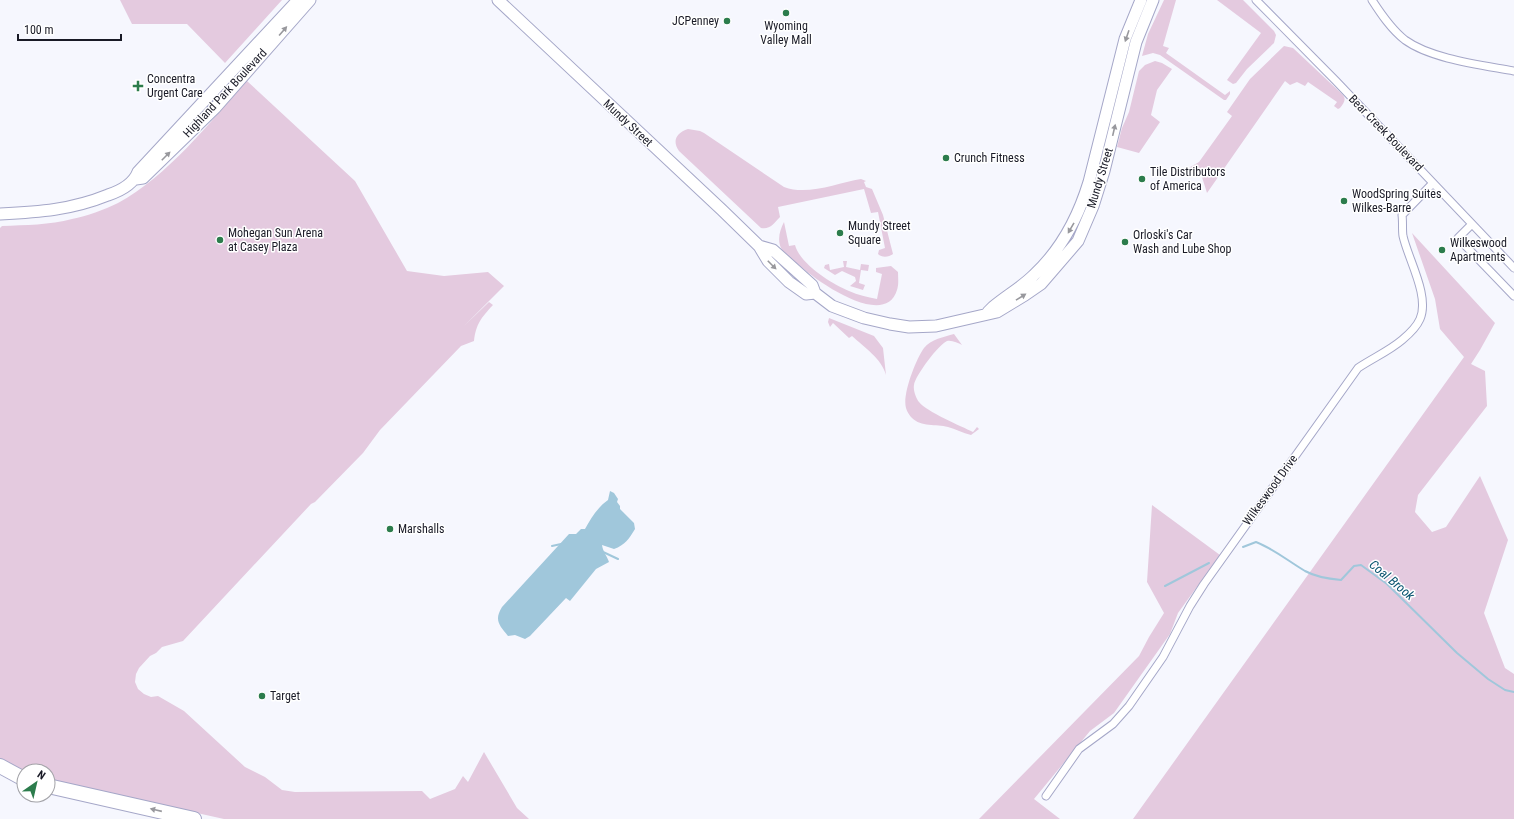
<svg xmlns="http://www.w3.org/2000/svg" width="1514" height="819" font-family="'Roboto Condensed',sans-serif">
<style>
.green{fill:#e4cadf}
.water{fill:#a0c7db}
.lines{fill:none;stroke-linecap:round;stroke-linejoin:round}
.stream{stroke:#a0c7db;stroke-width:2}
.minor-casing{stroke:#a5a7c8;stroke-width:9}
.secondary-casing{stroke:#a5a7c8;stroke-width:13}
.motorway-casing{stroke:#a5a7c8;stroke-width:16}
.minor{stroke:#fff;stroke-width:7}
.secondary{stroke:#fff;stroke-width:11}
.motorway{stroke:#fff;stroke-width:14}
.oneway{fill:#98989d}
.poi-dot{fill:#2c7c4c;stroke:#fff;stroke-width:1.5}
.labels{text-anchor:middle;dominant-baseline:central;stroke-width:3;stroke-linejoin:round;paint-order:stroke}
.poi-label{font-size:12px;fill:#191a26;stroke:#fff;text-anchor:start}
.street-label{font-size:12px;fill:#191a26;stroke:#fff}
.water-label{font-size:13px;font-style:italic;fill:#0b5571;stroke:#fff}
</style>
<rect width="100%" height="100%" fill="#f6f7fe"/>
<path class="green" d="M 120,0 L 282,0 L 225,63 L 187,24 L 132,24 Z
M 1164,0 L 1176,0 L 1163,46 L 1169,48 L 1166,53 L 1225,95 L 1230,91 L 1230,94 L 1226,100 L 1224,100 L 1160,55 L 1153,53 L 1142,56 L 1148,34 Z
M 1217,0 L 1243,0 L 1274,31 L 1276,35 L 1274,43 L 1247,69 L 1236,83 L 1233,84 L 1227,80 L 1261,33 Z
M 1284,46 L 1293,48 L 1342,94 C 1347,99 1344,103 1340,108 L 1338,109 L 1334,106 L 1337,102 L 1308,82 L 1305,86 L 1297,82 L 1290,85 L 1285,81 L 1207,193 L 1201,174 L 1187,169 L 1199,162 L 1232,116 L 1227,112 L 1250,79 Z
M 1155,61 L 1162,63 L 1172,69 L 1157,90 L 1151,115 L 1160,122 L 1139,153 L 1117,147 L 1122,128 L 1129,112 L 1139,71 L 1145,65 Z
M 247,81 L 355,181 L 407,271 L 444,276 L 488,272 L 504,286 L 464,326 L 489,302 L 493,305 C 481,318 476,324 474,341 L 461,346 L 380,430 L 363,453 L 315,502 L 311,504 L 183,641 L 162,647 L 156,653 L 150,656 L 139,668 L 136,674 L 135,682 L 138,689 L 144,694 L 151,697 L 158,696 L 184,711 L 245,767 L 265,777 L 282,790 L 295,792 L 422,791 L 430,799 L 455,789 L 463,776 L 468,782 L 484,752 L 517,808 L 529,819 L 224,819 L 48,780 L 48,771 L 24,771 L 24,773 L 0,759 L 0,228 L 2,226 C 25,225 50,225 72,219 C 87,216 104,210 118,203 C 168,176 209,123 247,81 Z
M 688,129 L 700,131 L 704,133 L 784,187 C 808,196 837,183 861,179 L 866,181 L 864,182 L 866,187 L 872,189 L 883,215 L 893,254 C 889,257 882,258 878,254 L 879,250 L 885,248 L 878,212 L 871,213 L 864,189 L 778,207 L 780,217 C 774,223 770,230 761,228 L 679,151 C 672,141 676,133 688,129 Z
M 784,222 L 789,246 L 795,245 C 800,264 832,284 849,291 C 858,295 867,297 877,299 L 882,274 L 876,272 L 876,268 L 891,266 L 898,272 C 898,278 899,284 897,290 C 885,330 815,280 799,265 C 793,261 785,255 781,248 C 777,239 780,230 784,222 Z
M 1412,233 L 1495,323 L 1480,350 L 1471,364 L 1485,371 L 1487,406 L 1418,495 L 1415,512 L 1432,532 L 1446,527 L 1480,476 L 1508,540 L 1484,613 L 1505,668 L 1514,674 L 1514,819 L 1133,819 L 1464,357 L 1440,329 L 1435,299 Z
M 843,261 L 847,261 L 846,267 L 860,270 L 861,264 L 869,265 L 868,271 L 861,270 L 859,283 L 865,285 L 863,290 L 850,286 L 856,281 L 855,277 L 842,271 L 835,275 L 824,268 L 825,265 L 829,264 L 830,270 L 844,267 Z
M 829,318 L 874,336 L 883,348 L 886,375 C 882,359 864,347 852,336 L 849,338 L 833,323 L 830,327 L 828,322 Z
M 954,334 L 962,345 C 958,343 952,340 947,341 C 939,344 915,376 914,385 C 913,390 916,398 919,402 C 927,412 961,426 973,432 L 977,427 L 979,429 L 971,435 C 963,433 955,429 948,427 C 936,424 921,427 912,418 C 910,416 907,412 906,408 C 902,395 916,359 924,348 C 931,339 944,337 954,334 Z
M 1152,505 L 1220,555 L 1178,613 L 1170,634 L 1114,713 L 1090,731 L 1034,799 L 1060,819 L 979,819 L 1139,656 L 1149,637 L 1164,613 L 1147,582 Z"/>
<path class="water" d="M 610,491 L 614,493 L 618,499 L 617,502 L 620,506 L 620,509 L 634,523 L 635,529 C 629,539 625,545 614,549 L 602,545 C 603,552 607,556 609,562 L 596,569 L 570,601 L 566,598 L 530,636 L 525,639 L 515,635 L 508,636 C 499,625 494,620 502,607 L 569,534 L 576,534 L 581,529 L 585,529 C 591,518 598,507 608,500 Z"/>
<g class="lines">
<path class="stream" d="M 552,546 L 561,544
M 1243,547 L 1256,542 C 1274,549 1288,561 1305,571 C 1316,577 1329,579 1341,580 L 1354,566 L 1361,565 L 1387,584 L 1457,653 L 1488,679 L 1505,690 L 1514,692
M 601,551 L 618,559
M 1165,586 L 1209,563"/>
<g class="minor-casing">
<path id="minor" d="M 1256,0 L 1336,81 L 1514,268
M 1372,0 C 1381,14 1391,29 1405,40 C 1431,59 1482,65 1514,71
M 1472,224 L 1458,238 L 1514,296
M 1046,796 L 1079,749 L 1113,724 L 1129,706 L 1163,657 L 1190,606 L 1204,584 L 1358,368 C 1373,358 1389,351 1402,340 C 1408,335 1417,326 1420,319 C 1430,296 1408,259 1403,236 C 1402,230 1403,222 1402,215 L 1433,183"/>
</g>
<g class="secondary-casing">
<path id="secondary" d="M 498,0 L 722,210 L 759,246 L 768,261 L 789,282 L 806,294 L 815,293
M 136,179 L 143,178 L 215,108 L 310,0
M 0,214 C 39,212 71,210 108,195 C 120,191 133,185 138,172 L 298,0
M 759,246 L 773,250 L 812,285 L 815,293 L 832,306 L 864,318 L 890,324 L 909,327 L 936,326 L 997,312 L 1025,295 L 1041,284 L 1078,241 L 1093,206 L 1104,171 L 1136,42 L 1153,0
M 988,312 L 993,307 C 1006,296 1022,287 1034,275 C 1062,249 1078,218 1089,182 L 1125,39 L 1141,0"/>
</g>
<g class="motorway-casing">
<path id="motorway" d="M 0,766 L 24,779
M 48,786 L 194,819"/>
</g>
<use href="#minor" class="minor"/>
<use href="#secondary" class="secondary"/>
<use href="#motorway" class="motorway"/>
</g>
<defs><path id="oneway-solid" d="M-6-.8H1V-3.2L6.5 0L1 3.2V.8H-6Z"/></defs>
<g class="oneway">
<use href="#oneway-solid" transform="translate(283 31) rotate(-49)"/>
<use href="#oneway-solid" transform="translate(1127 36) rotate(109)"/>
<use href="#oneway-solid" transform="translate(1114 130) rotate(-77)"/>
<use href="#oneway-solid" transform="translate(166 156) rotate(-45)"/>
<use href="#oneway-solid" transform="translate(1071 228) rotate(120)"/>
<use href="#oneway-solid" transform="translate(772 265) rotate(45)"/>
<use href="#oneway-solid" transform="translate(1021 297) rotate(-32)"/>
<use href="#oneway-solid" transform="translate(156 810) rotate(-167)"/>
</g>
<g class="poi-dot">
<circle cx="786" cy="13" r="4"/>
<circle cx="727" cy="21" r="4"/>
<path d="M136 80h4v4h4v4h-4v4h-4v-4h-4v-4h4z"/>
<circle cx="946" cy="158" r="4"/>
<circle cx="1142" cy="179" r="4"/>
<circle cx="1344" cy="201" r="4"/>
<circle cx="840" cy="233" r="4"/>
<circle cx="220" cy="240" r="4"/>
<circle cx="1125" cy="242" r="4"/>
<circle cx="1442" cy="250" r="4"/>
<circle cx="390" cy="529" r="4"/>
<circle cx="262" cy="696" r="4"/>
</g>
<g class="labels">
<g class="poi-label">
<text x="719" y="21" text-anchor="end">JCPenney</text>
<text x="786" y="26" text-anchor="middle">Wyoming<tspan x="786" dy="14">Valley Mall</tspan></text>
<text x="147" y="79">Concentra<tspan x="147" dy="14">Urgent Care</tspan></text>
<text x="954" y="158">Crunch Fitness</text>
<text x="1150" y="172">Tile Distributors<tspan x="1150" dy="14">of America</tspan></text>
<text x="1352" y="194">WoodSpring Suites<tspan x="1352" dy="14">Wilkes-Barre</tspan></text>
<text x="848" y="226">Mundy Street<tspan x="848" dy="14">Square</tspan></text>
<text x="228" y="233">Mohegan Sun Arena<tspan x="228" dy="14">at Casey Plaza</tspan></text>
<text x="1133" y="235">Orloski's Car<tspan x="1133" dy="14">Wash and Lube Shop</tspan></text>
<text x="1450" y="243">Wilkeswood<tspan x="1450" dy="14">Apartments</tspan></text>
<text x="398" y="529">Marshalls</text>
<text x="270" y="696">Target</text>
</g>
<g class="street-label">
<text transform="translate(225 93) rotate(-47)">Highland Park Boulevard</text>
<text transform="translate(628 123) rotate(43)">Mundy Street</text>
<text transform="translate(1386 133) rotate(46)">Bear Creek Boulevard</text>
<text transform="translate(1100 178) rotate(-73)">Mundy Street</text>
<text transform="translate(1270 490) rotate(-54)">Wilkeswood Drive</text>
</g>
<g class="water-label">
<text transform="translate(1392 580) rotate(40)">Coal Brook</text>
</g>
</g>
<g transform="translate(36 783) rotate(34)"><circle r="19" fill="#ffffff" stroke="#a3a3a8"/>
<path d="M0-3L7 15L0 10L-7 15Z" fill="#2c7c4c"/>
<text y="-6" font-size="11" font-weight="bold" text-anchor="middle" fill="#191a26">N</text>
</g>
<path d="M18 34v6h103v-6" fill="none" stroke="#191a26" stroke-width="2"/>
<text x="24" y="34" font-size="12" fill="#191a26" stroke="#ffffff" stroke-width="3" paint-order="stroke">100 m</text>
</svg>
